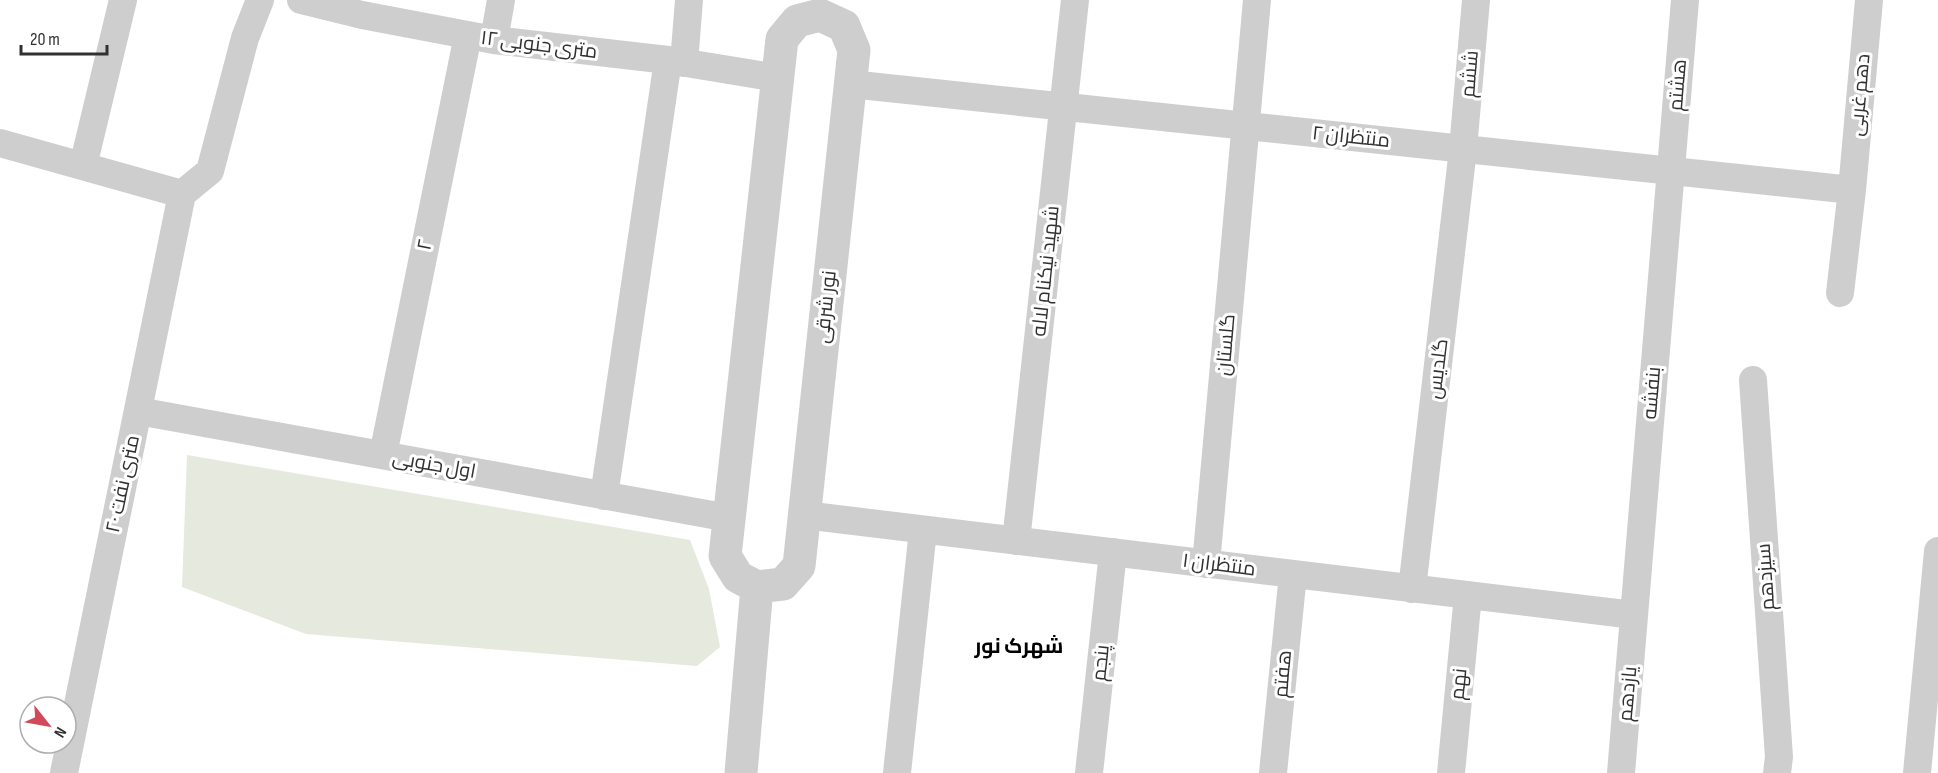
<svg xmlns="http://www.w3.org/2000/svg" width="1938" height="773" font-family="'Sofia Sans Condensed',Cairo,sans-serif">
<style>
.green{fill:#e5e9de}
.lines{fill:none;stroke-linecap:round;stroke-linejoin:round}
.minor{stroke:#cecece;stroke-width:28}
.tertiary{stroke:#cecece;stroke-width:33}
.labels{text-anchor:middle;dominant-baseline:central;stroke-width:6;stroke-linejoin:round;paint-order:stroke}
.street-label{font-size:20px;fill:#313131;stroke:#fff}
.neighbourhood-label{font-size:21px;font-weight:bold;fill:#000;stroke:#fff}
</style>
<rect width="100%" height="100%" fill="#fff"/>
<path class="green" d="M 187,455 L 690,540 L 709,589 L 720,647 L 697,666 L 306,634 L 182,587 Z"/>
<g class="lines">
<path class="minor" d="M 301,0 L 362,15 L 494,40 L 668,60 L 778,78
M 494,40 L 501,0
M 684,63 L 689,0
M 850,84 L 1852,190
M 0,143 L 182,194 L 210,171 L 245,38 L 260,0
M 83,166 L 123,0
M 1840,293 L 1852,190 L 1869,0
M 1753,380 L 1779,757 L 1777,773
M 138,411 L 729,518
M 383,455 L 468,35
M 604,496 L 668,60
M 804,515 L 1634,615
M 1016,541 L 1075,0
M 1206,564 L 1257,0
M 1412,589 L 1463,149 L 1476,0
M 64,773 L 182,194
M 897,773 L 923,530
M 1089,773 L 1113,552
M 1273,773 L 1293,574
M 1451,773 L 1468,595
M 1621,773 L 1685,0
M 1917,773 L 1938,551"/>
<path class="tertiary" d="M 820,15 L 844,26 L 854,50 L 799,566 L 783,584 L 757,587 L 738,577 L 725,556 L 782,39 L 797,21 Z
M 741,773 L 757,587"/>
</g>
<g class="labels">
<g class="street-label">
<text transform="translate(539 45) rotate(7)">۱۲ متری جنوبی</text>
<text transform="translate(1470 74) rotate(-85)">ششم</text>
<text transform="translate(1678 85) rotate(-85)">هشتم</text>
<text transform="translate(1860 95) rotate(-85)">دهم غربی</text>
<text transform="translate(1351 137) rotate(6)">منتظران ۲</text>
<text transform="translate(425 245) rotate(-79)">۲</text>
<text transform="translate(1046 271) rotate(-84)">شهید نیکنام لاله</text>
<text transform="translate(826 307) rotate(-84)">نور شرقی</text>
<text transform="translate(1226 345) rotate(-85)">گلستان</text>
<text transform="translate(1438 369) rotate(-83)">گلدیس</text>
<text transform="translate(1652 393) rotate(-85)">بنفشه</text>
<text transform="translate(434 465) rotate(10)">اول جنوبی</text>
<text transform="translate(123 484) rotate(-78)">۲۰ متری نفت</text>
<text transform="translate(1219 565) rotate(7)">منتظران ۱</text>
<text transform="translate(1766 577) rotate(-94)">سیزدهم</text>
<text transform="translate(1101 663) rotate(-84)">پنجم</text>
<text transform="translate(1283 674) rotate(-85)">هفتم</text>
<text transform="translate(1459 684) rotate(-84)">نهم</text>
<text transform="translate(1628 694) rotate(-85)">یازدهم</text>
</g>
<g class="neighbourhood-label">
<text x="1019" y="646">شهرک نور</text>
</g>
</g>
<g transform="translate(48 725) rotate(121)"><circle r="28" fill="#ffffff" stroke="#adadad" stroke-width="1.5"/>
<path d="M0-4.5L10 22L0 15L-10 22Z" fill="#d3485a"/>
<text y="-9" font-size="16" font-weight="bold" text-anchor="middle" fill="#313131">N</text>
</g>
<path d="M21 45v9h86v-9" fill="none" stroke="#313131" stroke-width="3"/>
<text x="30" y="45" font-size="18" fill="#313131" stroke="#ffffff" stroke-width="4.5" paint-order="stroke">20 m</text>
</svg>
